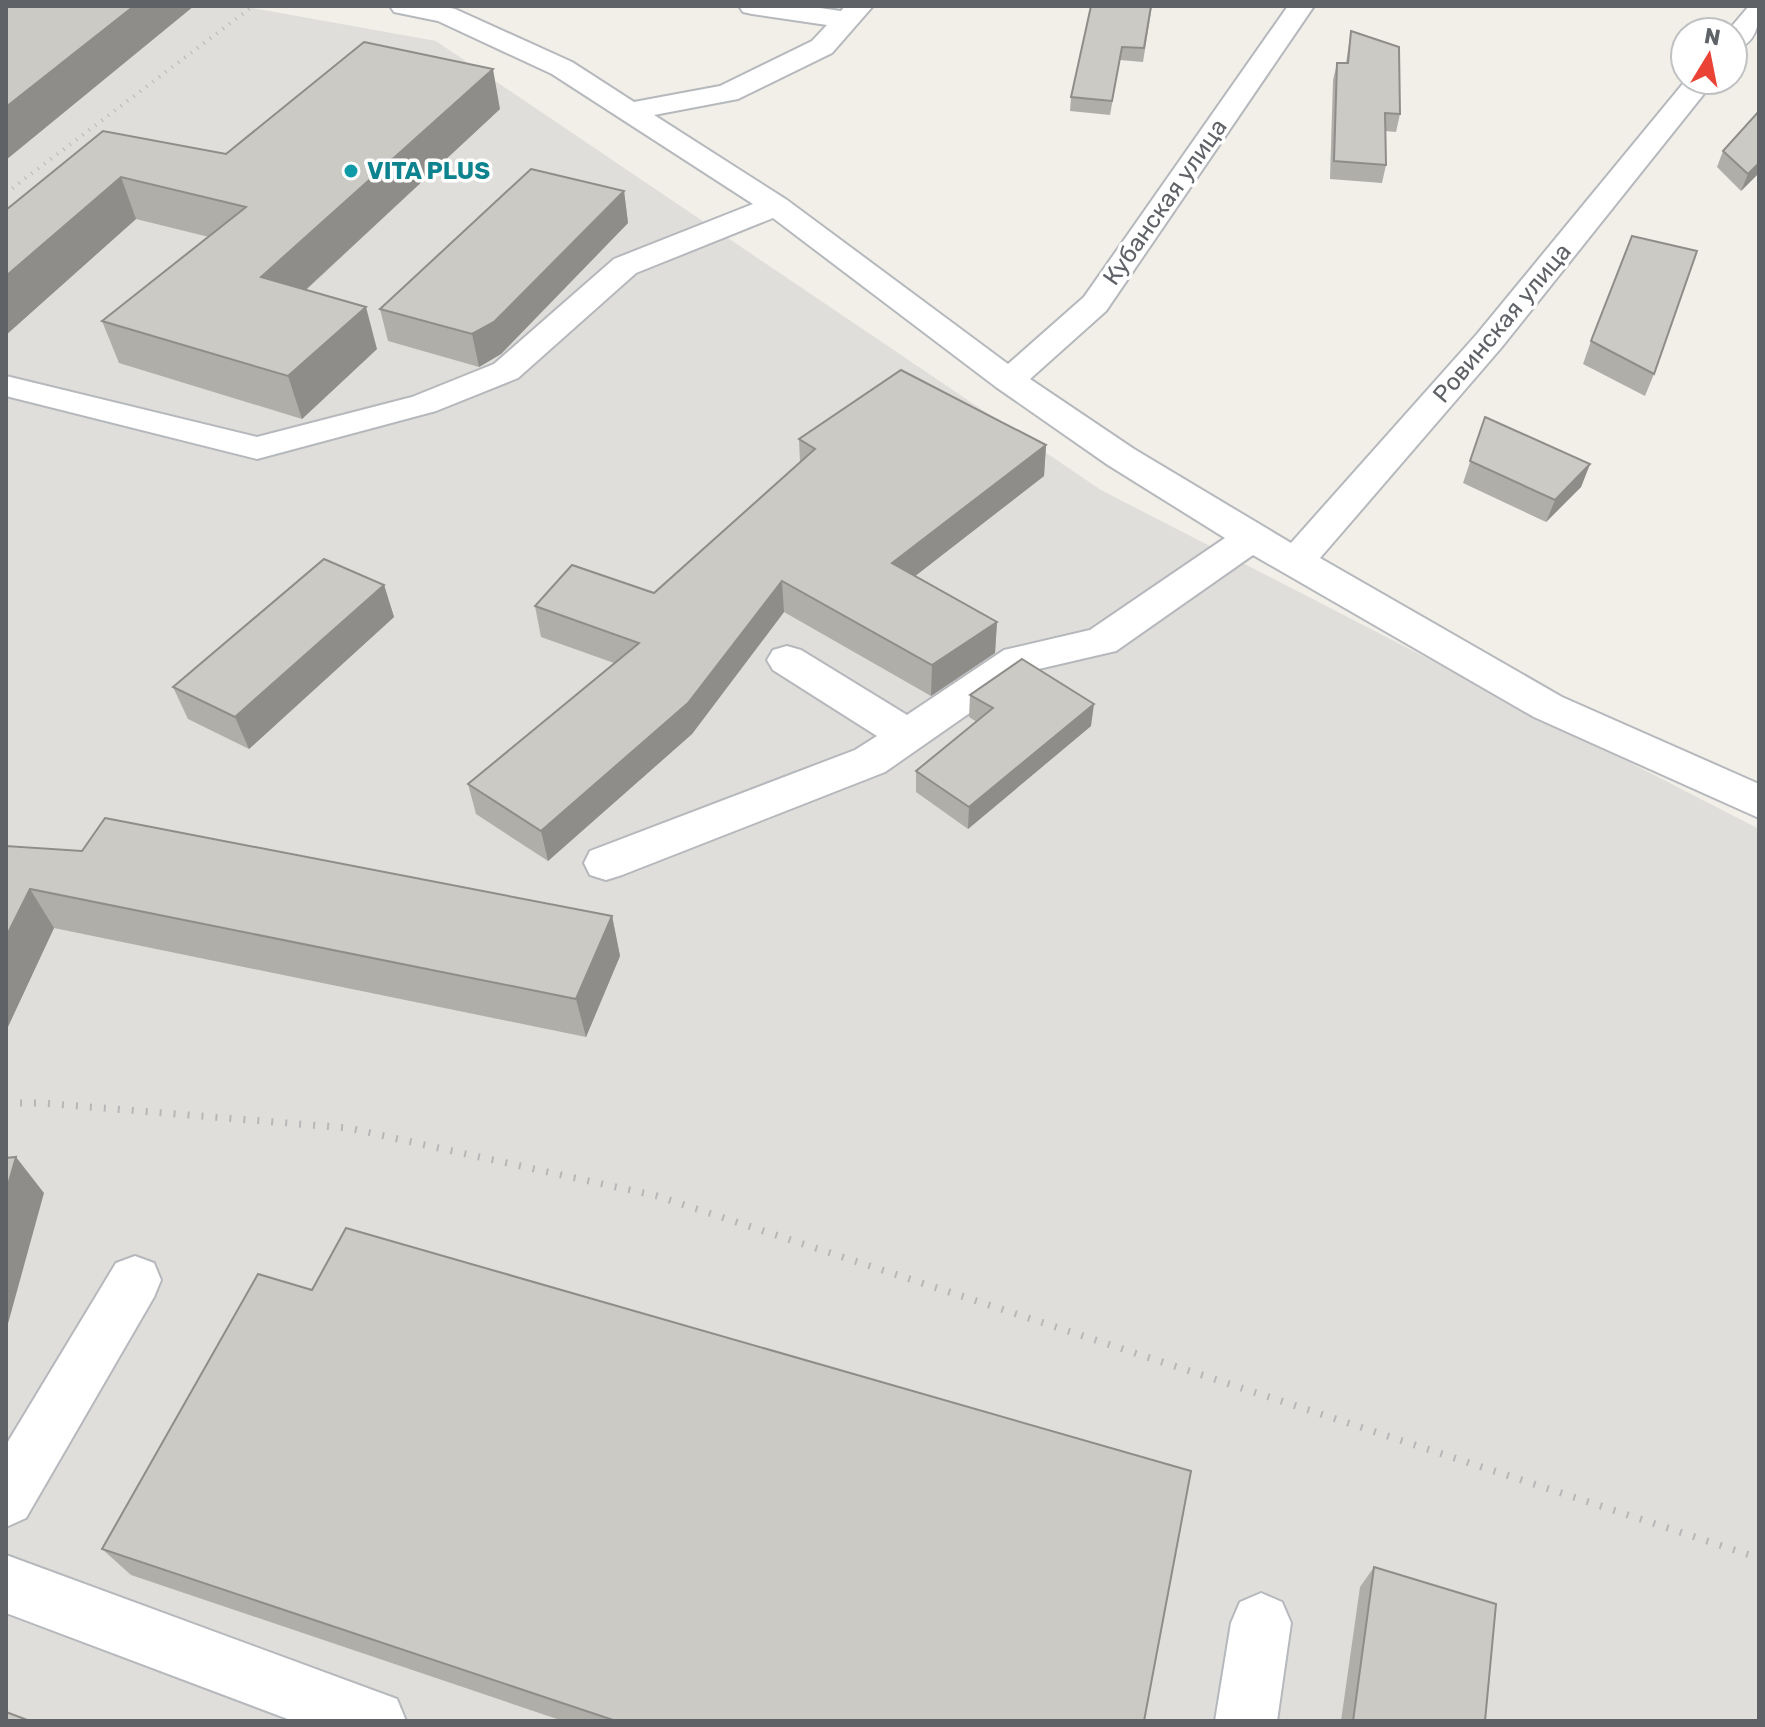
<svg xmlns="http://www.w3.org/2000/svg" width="1765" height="1727" font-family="Rubik,sans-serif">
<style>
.industrial{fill:#e0deda}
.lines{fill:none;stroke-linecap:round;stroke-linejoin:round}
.minor-casing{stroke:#b5b8bc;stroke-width:4}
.minor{fill:#fff;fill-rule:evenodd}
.rail-far1{stroke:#b6b7b8;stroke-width:4;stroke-dasharray:1 7;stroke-linecap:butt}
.rail{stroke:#b6b7b8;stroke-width:7;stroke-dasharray:2 12;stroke-linecap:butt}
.wall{fill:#afaea9}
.shaded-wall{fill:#8f8d8a}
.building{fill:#cccac5;stroke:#8f8d8a;stroke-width:2}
.culture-dot{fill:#0f9aa8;stroke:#fff;stroke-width:3}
.labels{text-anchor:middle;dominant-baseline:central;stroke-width:7;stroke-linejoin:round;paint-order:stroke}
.far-culture-label{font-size:24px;font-weight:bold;fill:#0d838f;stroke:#fff;text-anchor:start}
.far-street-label{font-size:24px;fill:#5f6368;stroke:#fff}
</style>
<rect width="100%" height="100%" fill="#f1efe8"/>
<path class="industrial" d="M 6,6 L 241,6 L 436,41 L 1101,490 L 1759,829 L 1759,1721 L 6,1721 Z"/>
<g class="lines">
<g class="minor-casing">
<path id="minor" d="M 390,6 L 441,6 L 455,9 L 572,62 L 634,102 L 720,86 L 812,41 L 827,25 L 752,14 L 743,12 L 739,6 L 806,6 L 841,11 L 845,6 L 873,6 L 832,53 L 738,99 L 654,115 L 787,200 L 1008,364 L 1084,297 L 1288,6 L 1314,6 L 1106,311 L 1030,379 L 1134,449 L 1291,543 L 1477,334 L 1686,80 L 1715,80 L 1501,348 L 1320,558 L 1562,697 L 1759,784 L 1759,818 L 1534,717 L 1253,555 L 1116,651 L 1030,671 L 885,772 L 622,875 L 606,880 L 590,875 L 584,863 L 590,851 L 855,750 L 877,736 L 773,670 L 767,660 L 773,650 L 787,646 L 801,650 L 907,715 L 1004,650 L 1090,630 L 1225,538 L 1108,465 L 996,387 L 773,218 L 636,273 L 518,378 L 436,411 L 257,459 L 6,396 L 6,376 L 257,437 L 412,397 L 494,364 L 614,259 L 753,204 L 552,74 L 438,21 L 394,12 Z
M 1749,6 L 1759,6 C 1759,26 1756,44 1733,50 L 1733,32 L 1727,32 Z
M 135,1256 L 154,1263 L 161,1280 L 154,1297 L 26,1518 L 6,1527 L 6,1445 L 116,1263 Z
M 6,1555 L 397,1699 L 406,1721 L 293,1721 L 6,1613 Z
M 1261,1593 L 1282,1602 L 1291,1623 L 1277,1721 L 1215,1721 L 1231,1623 L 1240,1602 Z"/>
</g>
<use href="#minor" class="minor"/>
<path class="rail-far1" d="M 6,193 L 253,6"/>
<path class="rail" d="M 6,1103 L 41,1103 L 348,1128 L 657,1196 L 1759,1558"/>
</g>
<path class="wall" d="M 1091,6 L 1152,6 L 1143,62 L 1120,60 L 1110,115 L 1070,111 L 1071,97 Z
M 1351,31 L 1400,114 L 1396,132 L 1385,131 L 1386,165 L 1382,183 L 1330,179 L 1333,80 L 1337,63 L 1346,63 Z
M 500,109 L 306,290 L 377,349 L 302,419 L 119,363 L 102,321 L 209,237 L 136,219 L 6,335 L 6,210 L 103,131 L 226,154 Z
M 1759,111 L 1759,173 L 1741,191 L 1717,167 L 1723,151 Z
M 624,191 L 628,223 L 501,354 L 479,367 L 388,341 L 380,309 Z
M 1591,341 L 1654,374 L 1645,396 L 1583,364 Z
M 1485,417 L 1590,464 L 1581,487 L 1546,522 L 1463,483 Z
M 799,439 L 1046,445 L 1044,476 L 915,576 L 997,622 L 995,653 L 931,696 L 784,612 L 692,734 L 548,861 L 476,814 L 468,784 L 614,663 L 541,637 L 535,606 L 654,593 L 800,462 Z
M 384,585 L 394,617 L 249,749 L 188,719 L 173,687 Z
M 970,695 L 1091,726 L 968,829 L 916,792 L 916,771 L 977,722 L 969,717 Z
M 6,846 L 612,916 L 620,956 L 586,1037 L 54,928 L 6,1031 Z
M 102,1549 L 1144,1721 L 563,1721 L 131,1575 Z
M 1374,1567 L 1485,1721 L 1341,1721 L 1360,1587 Z"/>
<path class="shaded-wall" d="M 134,6 L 194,6 L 6,160 L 6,107 Z
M 493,69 L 500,109 L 274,319 L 261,277 Z
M 1759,163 L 1759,173 L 1741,191 L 1748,174 Z
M 121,177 L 136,219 L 6,335 L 6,276 Z
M 624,191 L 628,223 L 501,354 L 479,367 L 472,334 Z
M 366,307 L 377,349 L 302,419 L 288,376 Z
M 1046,445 L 1044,476 L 892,594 L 892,563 Z
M 1590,464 L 1581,487 L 1546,522 L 1555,500 Z
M 782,581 L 784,612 L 692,734 L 548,861 L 541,831 Z
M 384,585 L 394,617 L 249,749 L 235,717 Z
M 997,622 L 995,653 L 931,696 L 932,665 Z
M 1094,704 L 1091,726 L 968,829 L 969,807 Z
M 30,889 L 54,928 L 6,1031 L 6,937 Z
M 612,916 L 620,956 L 586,1037 L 576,999 Z
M 16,1157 L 44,1193 L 6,1331 L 6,1192 Z"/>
<path class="building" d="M 6,6 L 134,6 L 6,107 Z
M 1091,6 L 1151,6 L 1144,48 L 1122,47 L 1112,101 L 1071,97 Z
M 1351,31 L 1399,47 L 1400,114 L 1385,113 L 1386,165 L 1334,161 L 1337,63 L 1348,63 Z
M 364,42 L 493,69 L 261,277 L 366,307 L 288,376 L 102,321 L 246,207 L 121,177 L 6,276 L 6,210 L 103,131 L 226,154 Z
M 1759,111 L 1759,163 L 1748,174 L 1723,151 Z
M 531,169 L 624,191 L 494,322 L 472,334 L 380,309 Z
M 1632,236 L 1697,251 L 1654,374 L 1591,341 Z
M 901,370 L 1046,445 L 892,563 L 997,622 L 932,665 L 782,581 L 688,703 L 541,831 L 468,784 L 639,643 L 535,606 L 572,565 L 654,593 L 815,449 L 799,439 Z
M 1485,417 L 1590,464 L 1555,500 L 1470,461 Z
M 324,559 L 384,585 L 235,717 L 173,687 Z
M 1022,659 L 1094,704 L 969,807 L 916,771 L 993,708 L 970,695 Z
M 105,818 L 612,916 L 576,999 L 30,889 L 6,937 L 6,846 L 82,851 Z
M 16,1157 L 6,1192 L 6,1158 Z
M 346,1228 L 1191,1471 L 1144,1721 L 616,1721 L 102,1549 L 258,1274 L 312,1290 Z
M 1374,1567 L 1496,1604 L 1485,1721 L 1353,1721 Z
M 6,1712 L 30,1721 L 6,1721 Z"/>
<circle class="culture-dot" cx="351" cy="171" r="8"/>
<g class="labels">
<g class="far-culture-label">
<text x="367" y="171">VITA PLUS</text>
</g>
<g class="far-street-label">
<text transform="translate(1165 202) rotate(-55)">Кубанская улица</text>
<text transform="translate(1502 323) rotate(-50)">Ровинская улица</text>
</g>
</g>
<rect width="1765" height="1727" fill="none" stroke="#5f6368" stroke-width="16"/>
<g transform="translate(1709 56) rotate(10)"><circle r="38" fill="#ffffff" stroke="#bfc1c3" stroke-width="2"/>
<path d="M0-6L14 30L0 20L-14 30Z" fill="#ea4335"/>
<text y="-12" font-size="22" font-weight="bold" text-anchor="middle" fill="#5f6368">N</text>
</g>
</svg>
